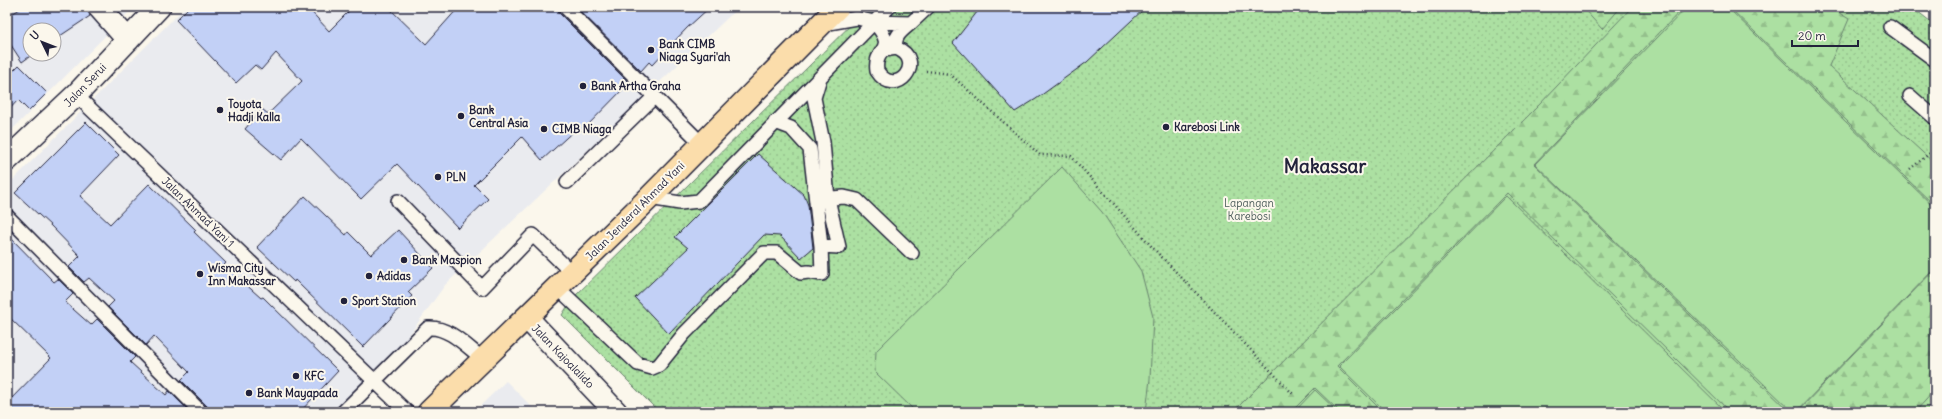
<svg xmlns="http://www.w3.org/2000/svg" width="1942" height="419" font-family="Delius,sans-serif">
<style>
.built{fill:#eaebef;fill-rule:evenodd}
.green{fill:url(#green-dots);stroke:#67816e}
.forest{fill:url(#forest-firs);stroke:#67816e}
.pitch{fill:#ace0a2;stroke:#67816e}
.building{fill:#c2d0f6;stroke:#22223b}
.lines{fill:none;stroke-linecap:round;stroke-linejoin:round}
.service-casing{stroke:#22223b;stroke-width:16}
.minor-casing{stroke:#22223b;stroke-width:25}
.tertiary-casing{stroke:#22223b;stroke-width:25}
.trunk-casing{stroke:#22223b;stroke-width:25}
.path{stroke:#22223b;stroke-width:2.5;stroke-dasharray:1 3;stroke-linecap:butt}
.service{stroke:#fbf7ec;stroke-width:13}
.minor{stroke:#fbf7ec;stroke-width:22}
.tertiary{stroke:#fbf7ec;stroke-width:22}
.trunk{stroke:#fbddab;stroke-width:22}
.poi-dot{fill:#22223b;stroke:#fbf7ec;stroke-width:1.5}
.labels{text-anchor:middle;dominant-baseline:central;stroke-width:4;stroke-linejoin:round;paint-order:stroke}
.poi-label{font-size:11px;font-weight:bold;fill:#22223b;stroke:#fbf7ec;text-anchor:start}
.street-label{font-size:11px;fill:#22223b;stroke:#fbf7ec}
.park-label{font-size:11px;fill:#4b5b5a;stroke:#fbf7ec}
.town-label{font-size:19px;font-weight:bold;fill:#22223b;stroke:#fbf7ec}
</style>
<defs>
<pattern id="green-dots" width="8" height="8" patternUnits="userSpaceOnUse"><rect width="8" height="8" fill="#ace0a2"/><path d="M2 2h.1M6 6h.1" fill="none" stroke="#94c08c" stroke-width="1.8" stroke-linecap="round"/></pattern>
<pattern id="forest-firs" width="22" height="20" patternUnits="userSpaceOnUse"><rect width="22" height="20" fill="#ace0a2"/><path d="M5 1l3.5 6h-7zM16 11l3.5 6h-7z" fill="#94c08c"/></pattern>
</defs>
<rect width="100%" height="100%" fill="#fbf7ec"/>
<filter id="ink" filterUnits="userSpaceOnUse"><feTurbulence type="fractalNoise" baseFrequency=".025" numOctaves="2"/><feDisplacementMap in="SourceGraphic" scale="8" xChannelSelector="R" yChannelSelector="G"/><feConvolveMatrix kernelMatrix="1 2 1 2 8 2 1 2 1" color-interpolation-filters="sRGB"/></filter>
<g filter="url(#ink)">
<path class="built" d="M 7,7 L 134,7 L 7,135 ZM 30,30 L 54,30 L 54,54 L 30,54 Z
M 185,7 L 739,7 L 445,285 L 354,412 L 7,412 L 7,186 Z
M 506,381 L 537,412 L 474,412 Z"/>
<path class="green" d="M 869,7 L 1912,7 L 1935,25 L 1935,412 L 659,412 L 562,315 L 572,299 Z"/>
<path class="forest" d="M 1582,7 L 1621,7 L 1602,29 Z
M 1632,7 L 1684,7 L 1534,164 L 1790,412 L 1730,412 L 1507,193 L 1337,366 L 1383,412 L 1340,412 L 1315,388 L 1291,412 L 1233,412 L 1539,105 Z
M 1729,7 L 1830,7 L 1849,19 L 1829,66 L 1935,164 L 1935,206 Z
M 1935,269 L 1935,390 L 1915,412 L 1797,412 Z"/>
<path class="pitch" d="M 1687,7 L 1727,7 L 1935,208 L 1935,268 L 1796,412 L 1793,412 L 1535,164 Z
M 1062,167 L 1102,212 L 1141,271 L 1153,317 L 1150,379 L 1146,412 L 916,412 L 875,372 L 876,351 Z
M 1506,196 L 1726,412 L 1386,412 L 1339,366 Z
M 1315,390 L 1338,412 L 1294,412 Z"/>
<path class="building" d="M 23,7 L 87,7 L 90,16 L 54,40 L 54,30 L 30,30 L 30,54 L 33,54 L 22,62 L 7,39 L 7,17 Z
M 189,7 L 307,7 L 329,31 L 353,7 L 388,7 L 426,44 L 459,7 L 557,7 L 559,13 L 629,83 L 582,131 L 578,127 L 542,160 L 522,137 L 474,185 L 488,199 L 458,228 L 397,164 L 361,199 L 301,138 L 281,160 L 245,129 L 262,109 L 268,114 L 302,81 L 276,53 L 261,70 L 255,65 L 236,83 L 176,20 Z
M 576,7 L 710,7 L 687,28 L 652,65 L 649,62 L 641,71 Z
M 981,7 L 1146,7 L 1087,62 L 1036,99 L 1015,112 L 953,43 Z
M 19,65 L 47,93 L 29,111 L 18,100 L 7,112 L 7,77 Z
M 86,122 L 119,155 L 80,196 L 110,224 L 149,184 L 196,230 L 194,232 L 226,263 L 224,265 L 261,298 L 263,297 L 338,371 L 300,412 L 209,412 L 207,406 L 181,380 L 189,372 L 154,336 L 146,345 L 108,307 L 114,301 L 89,278 L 84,282 L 69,267 L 80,256 L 51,226 L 15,193 Z
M 758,154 L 804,195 L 808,205 L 813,248 L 801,258 L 780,236 L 764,235 L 669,334 L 635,298 L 688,248 L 675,237 Z
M 305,196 L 346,235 L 348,232 L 371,255 L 398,230 L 433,268 L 408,292 L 412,296 L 363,347 L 295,280 L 294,282 L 257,247 Z
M 7,234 L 54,282 L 58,279 L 73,294 L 65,302 L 91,325 L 97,319 L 135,357 L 130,362 L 166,395 L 169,391 L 190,412 L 7,412 L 7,403 L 51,358 L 7,315 Z"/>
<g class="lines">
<g class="service-casing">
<path id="service" d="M 565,7 L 702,144
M 874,22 C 900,52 873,46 877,71 C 896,101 928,60 896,48 L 884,50
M 823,24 L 857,18 L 874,22 L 911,23 L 928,7
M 1890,27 L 1935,60
M 896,48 C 893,36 903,30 911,23
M 820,78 L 814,98 L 823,142 L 828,199 L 839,247 L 821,246
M 76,95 L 407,412
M 1910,96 L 1935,118
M 567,182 L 654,97
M 649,198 L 680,203 L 699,201 L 889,7
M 820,199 L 844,197 L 857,200 L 912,253
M 398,201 L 482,288 L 533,235 L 572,273
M 7,216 L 201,412
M 557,287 L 638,364 L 652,368 L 659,365 L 684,334 L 764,253 L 777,253 L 801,273 L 808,272 L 822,274 L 821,246 L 810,149 L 791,128 L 775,122
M 343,412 L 428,328 C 449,326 468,348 483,359"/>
</g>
<g class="minor-casing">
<path id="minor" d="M 99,7 L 128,40
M 7,160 L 76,95 L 159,7"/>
</g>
<g class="tertiary-casing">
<path id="tertiary" d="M 527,318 L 616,412"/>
</g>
<g class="trunk-casing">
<path id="trunk" d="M 429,412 L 649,198 L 838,7"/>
</g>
<path class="path" d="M 926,71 L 950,74 L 1040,155 L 1071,156 L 1154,249 L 1293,394
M 1910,169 L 1935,149"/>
<use href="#service" class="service"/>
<use href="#minor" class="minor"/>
<use href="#tertiary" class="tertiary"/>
<use href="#trunk" class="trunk"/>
</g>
</g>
<g class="poi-dot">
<circle cx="651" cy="50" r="4"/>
<circle cx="583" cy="86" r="4"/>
<circle cx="220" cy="110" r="4"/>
<circle cx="461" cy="116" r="4"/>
<circle cx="1166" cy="127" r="4"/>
<circle cx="544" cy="129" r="4"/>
<circle cx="438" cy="177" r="4"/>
<circle cx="404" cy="260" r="4"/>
<circle cx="200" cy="274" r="4"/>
<circle cx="369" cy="276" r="4"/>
<circle cx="344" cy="301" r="4"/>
<circle cx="296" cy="376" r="4"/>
<circle cx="249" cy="393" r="4"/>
</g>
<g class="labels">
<g class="poi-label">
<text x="659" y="44">Bank CIMB<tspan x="659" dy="13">Niaga Syari'ah</tspan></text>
<text x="591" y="86">Bank Artha Graha</text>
<text x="228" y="104">Toyota<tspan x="228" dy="13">Hadji Kalla</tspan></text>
<text x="469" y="110">Bank<tspan x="469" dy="13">Central Asia</tspan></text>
<text x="1174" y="127">Karebosi Link</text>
<text x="552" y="129">CIMB Niaga</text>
<text x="446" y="177">PLN</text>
<text x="412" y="260">Bank Maspion</text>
<text x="208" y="268">Wisma City<tspan x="208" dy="13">Inn Makassar</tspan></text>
<text x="377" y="276">Adidas</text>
<text x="352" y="301">Sport Station</text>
<text x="304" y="376">KFC</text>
<text x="257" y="393">Bank Mayapada</text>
</g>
<g class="street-label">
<text transform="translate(85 85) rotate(-46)">Jalan Serui</text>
<text transform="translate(635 211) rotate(-45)">Jalan Jenderal Ahmad Yani</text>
<text transform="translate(198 212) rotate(44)">Jalan Ahmad Yani 1</text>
<text transform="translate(563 356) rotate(46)">Jalan Kajoalalido</text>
</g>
<g class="park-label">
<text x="1249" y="203">Lapangan<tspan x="1249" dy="13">Karebosi</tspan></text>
</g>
<g class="town-label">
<text x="1325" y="166">Makassar</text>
</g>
</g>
<rect width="1942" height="419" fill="none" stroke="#fbf7ec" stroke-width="24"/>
<rect x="12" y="12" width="1918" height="395" fill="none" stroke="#22223b" stroke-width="1.5" filter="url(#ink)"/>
<g transform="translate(42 42) rotate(313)"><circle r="19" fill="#fbf7ec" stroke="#a4a2a5"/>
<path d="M0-3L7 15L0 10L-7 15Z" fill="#22223b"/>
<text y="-6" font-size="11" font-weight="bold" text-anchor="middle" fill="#22223b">U</text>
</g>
<path d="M1792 40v6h66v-6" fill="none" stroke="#22223b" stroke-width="2"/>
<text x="1798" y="40" font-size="12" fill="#22223b" stroke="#fbf7ec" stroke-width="3" paint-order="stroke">20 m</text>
</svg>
